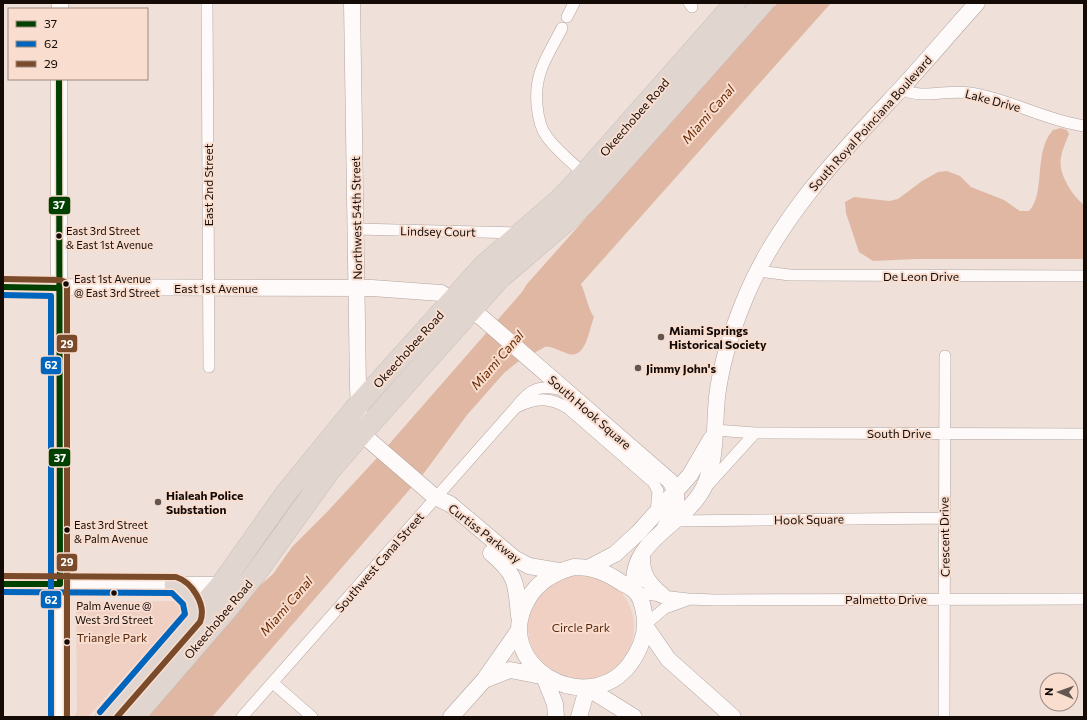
<svg xmlns="http://www.w3.org/2000/svg" width="1087" height="720" font-family="Commissioner,sans-serif">
<style>
.green{fill:#efd0c2}
.water{fill:#dfb7a3}
.lines{fill:none;stroke-linecap:round;stroke-linejoin:round}
.street-casing{stroke:#b1a5a0;stroke-width:12}
.secondary-casing{stroke:#b1a5a0;stroke-width:17}
.highway-casing{stroke:#c6bebb;stroke-width:22}
.street{stroke:#fdfaf9;stroke-width:11}
.secondary{stroke:#fdfaf9;stroke-width:16}
.highway{stroke:#e1d5d0;stroke-width:21}
.bus-1-casing{stroke:#f9ddcf;stroke-width:9}
.bus-2-casing{stroke:#f9ddcf;stroke-width:9}
.bus-3-casing{stroke:#f9ddcf;stroke-width:9}
.bus-1{stroke:#004000;stroke-width:6}
.bus-2{stroke:#0065bd;stroke-width:6}
.bus-3{stroke:#7a4b2a;stroke-width:6}
.bus-dot{fill:#140b07;stroke:#f9ddcf;stroke-width:1.5}
.poi-dot{fill:#615650;stroke:#f9ddcf;stroke-width:1.5}
.labels{text-anchor:middle;dominant-baseline:central;stroke-width:4;stroke-linejoin:round;paint-order:stroke}
.bus-label{font-size:11px;fill:#140b07;stroke:#f9ddcf;text-anchor:start}
.street-label{font-size:12px;fill:#140b07;stroke:#f9ddcf}
.poi-label{font-size:12px;font-weight:bold;fill:#140b07;stroke:#f9ddcf;text-anchor:start}
.park-label{font-size:12px;fill:#57270c;stroke:#f9ddcf}
.water-label{font-size:13px;font-style:italic;fill:#6a2b04;stroke:#f9ddcf}
.line-badge{stroke:#f9ddcf;stroke-width:1.5}
.badge-label{font-size:11px;text-anchor:middle;font-weight:bold;fill:#fff}
</style>
<rect width="100%" height="100%" fill="#efe0d9"/>
<path class="green" d="M528 627a53 53 0 1 1 106 0a53 53 0 1 1-106 0Z
M 180,601 L 185,608 L 88,717 L 74,717 L 77,711 L 76,609 L 85,602 Z"/>
<path class="water" d="M 777,3 L 831,3 L 581,284 C 585,292 589,311 594,317 C 589,329 586,362 566,353 C 559,351 552,346 545,347 L 519,361 L 504,373 L 467,415 L 424,473 L 212,717 L 146,717 L 256,589 L 273,574 L 292,547 L 327,512 L 377,458 L 522,292 L 527,284 Z
M 1061,128 L 1067,130 L 1069,134 C 1060,156 1056,164 1068,186 C 1073,194 1077,199 1084,205 L 1084,259 L 916,259 L 873,261 L 859,252 L 846,213 L 845,202 L 854,197 L 889,201 L 898,199 L 922,181 L 938,172 L 947,171 L 960,176 L 971,187 L 1004,200 L 1020,211 L 1029,211 C 1046,194 1033,152 1053,130 Z"/>
<g class="lines">
<g class="street-casing">
<path id="street" d="M 207,3 L 209,367
M 689,3 L 692,7
M 567,17 L 574,3
M 562,28 C 548,56 534,72 537,105 C 538,117 540,128 547,137 C 557,151 572,162 584,174
M 901,89 C 923,100 947,89 970,93 C 1010,99 1044,120 1084,126
M 356,229 L 519,233
M 758,271 L 790,275 L 1084,276
M 517,407 C 536,397 551,397 569,409 L 653,482 L 658,491 L 656,513
M 715,430 L 755,433 L 1084,434
M 707,486 L 755,433
M 674,521 L 944,518
M 636,593 L 688,599 L 715,600 L 1084,599
M 646,624 L 665,608 L 687,600
M 273,683 L 312,717
M 242,717 L 516,407 C 531,387 540,385 564,390
M 944,717 L 945,356"/>
</g>
<g class="secondary-casing">
<path id="secondary" d="M 352,3 L 358,387 L 360,427 L 369,440 L 435,497 L 450,504 L 514,558 L 529,566 L 559,571
M 60,9 L 60,3
M 3,287 L 372,288 L 441,293 L 481,317 L 670,481 C 682,499 675,513 664,529
M 491,553 C 517,575 516,583 519,616
M 642,554 C 641,572 647,583 662,595
M 574,567 C 593,567 606,572 622,583 C 626,585 631,587 635,591 C 640,595 643,606 644,613 C 648,631 640,650 630,664 C 588,720 489,666 528,599 C 538,581 555,572 574,567 Z
M 588,568 L 615,554 L 638,533 L 690,475 L 711,439
M 3,584 L 221,585
M 635,591 C 626,540 685,526 704,487 C 717,459 714,428 717,397 C 721,363 733,327 746,296 C 779,217 840,154 897,93 C 924,64 950,33 977,3
M 646,627 L 668,659 L 733,717
M 545,679 L 555,704 L 556,717
M 484,680 L 510,670 L 541,676
M 589,689 L 634,717
M 59,717 L 59,79
M 451,717 L 484,680 L 519,630
M 579,717 L 587,689"/>
</g>
<g class="highway-casing">
<path id="highway" d="M 175,585 L 191,600 L 193,617
M 106,717 L 221,585 L 286,493 L 358,405 L 483,266 L 560,199 L 584,174 L 735,3
M 134,717 L 229,607 L 253,577 L 330,470 L 363,432 L 499,279 L 570,218 L 590,198 L 763,3"/>
</g>
<use href="#street" class="street"/>
<use href="#secondary" class="secondary"/>
<use href="#highway" class="highway"/>
<g class="bus-1-casing">
<path id="bus-1" d="M 59,79 L 60,584
M 3,287 L 59,288
M 3,584 L 60,584"/>
</g>
<g class="bus-2-casing">
<path id="bus-2" d="M 3,295 L 51,296 L 51,717
M 3,592 L 172,593 L 183,604 L 185,614 L 100,712"/>
</g>
<g class="bus-3-casing">
<path id="bus-3" d="M 3,279 L 60,280 L 65,282 L 67,287 L 67,717
M 3,576 L 176,577 C 192,582 207,605 200,622 L 117,717"/>
</g>
<use href="#bus-1" class="bus-1"/>
<use href="#bus-2" class="bus-2"/>
<use href="#bus-3" class="bus-3"/>
</g>
<g class="bus-dot">
<circle cx="59" cy="236" r="3.5"/>
<circle cx="66" cy="284" r="3.5"/>
<circle cx="67" cy="530" r="3.5"/>
<circle cx="114" cy="593" r="3.5"/>
<circle cx="67" cy="642" r="3.5"/>
</g>
<g class="poi-dot">
<circle cx="661" cy="337" r="4"/>
<circle cx="638" cy="368" r="4"/>
<circle cx="158" cy="502" r="4"/>
</g>
<g class="labels">
<g class="bus-label">
<text x="66" y="230">East 3rd Street<tspan x="66" dy="14">&amp; East 1st Avenue</tspan></text>
<text x="74" y="278">East 1st Avenue<tspan x="74" dy="14">@ East 3rd Street</tspan></text>
<text x="74" y="524">East 3rd Street<tspan x="74" dy="14">&amp; Palm Avenue</tspan></text>
<text x="114" y="605" text-anchor="middle">Palm Avenue @<tspan x="114" dy="14">West 3rd Street</tspan></text>
</g>
<g class="street-label">
<text transform="translate(993 100) rotate(15)">Lake Drive</text>
<text transform="translate(634 117) rotate(-49)">Okeechobee Road</text>
<text transform="translate(870 123) rotate(-48)">South Royal Poinciana Boulevard</text>
<text transform="translate(208 185) rotate(-90)">East 2nd Street</text>
<text transform="translate(356 218) rotate(-91)">Northwest 54th Street</text>
<text transform="translate(438 231) rotate(1)">Lindsey Court</text>
<text x="921" y="276">De Leon Drive</text>
<text x="216" y="288">East 1st Avenue</text>
<text transform="translate(408 349) rotate(-48)">Okeechobee Road</text>
<text transform="translate(590 412) rotate(41)">South Hook Square</text>
<text x="899" y="433">South Drive</text>
<text transform="translate(809 519) rotate(-1)">Hook Square</text>
<text transform="translate(485 533) rotate(38)">Curtiss Parkway</text>
<text transform="translate(944 537) rotate(-91)">Crescent Drive</text>
<text transform="translate(379 562) rotate(-49)">Southwest Canal Street</text>
<text x="886" y="599">Palmetto Drive</text>
<text transform="translate(218 619) rotate(-50)">Okeechobee Road</text>
</g>
<g class="poi-label">
<text x="669" y="330">Miami Springs<tspan x="669" dy="14">Historical Society</tspan></text>
<text x="646" y="368">Jimmy John's</text>
<text x="166" y="495">Hialeah Police<tspan x="166" dy="14">Substation</tspan></text>
</g>
<g class="park-label">
<text x="581" y="627">Circle Park</text>
<text x="112" y="637">Triangle Park</text>
</g>
<g class="water-label">
<text transform="translate(708 114) rotate(-49)">Miami Canal</text>
<text transform="translate(497 360) rotate(-49)">Miami Canal</text>
<text transform="translate(286 606) rotate(-49)">Miami Canal</text>
</g>
</g>
<g class="line-badge">
<rect x="48" y="196" width="23" height="19" rx="4" fill="#004000"/>
<rect x="56" y="334" width="22" height="19" rx="4" fill="#7a4b2a"/>
<rect x="40" y="356" width="22" height="19" rx="4" fill="#0065bd"/>
<rect x="48" y="448" width="23" height="19" rx="4" fill="#004000"/>
<rect x="56" y="553" width="22" height="19" rx="4" fill="#7a4b2a"/>
<rect x="40" y="590" width="22" height="19" rx="4" fill="#0065bd"/>
</g>
<g class="badge-label">
<text x="59" y="209">37</text>
<text x="67" y="348">29</text>
<text x="51" y="369">62</text>
<text x="60" y="462">37</text>
<text x="67" y="566">29</text>
<text x="51" y="604">62</text>
</g>
<rect width="1087" height="720" fill="none" stroke="#140b07" stroke-width="8"/>
<rect x="8" y="8" width="140" height="72" fill="#f9ddcf" stroke="#9d897f"/>
<rect x="16" y="21" width="20" height="6" fill="#004000" stroke="#9d897f"/>
<text x="44" y="28" font-size="12" fill="#140b07">37</text>
<rect x="16" y="41" width="20" height="6" fill="#0065bd" stroke="#9d897f"/>
<text x="44" y="48" font-size="12" fill="#140b07">62</text>
<rect x="16" y="61" width="20" height="6" fill="#7a4b2a" stroke="#9d897f"/>
<text x="44" y="68" font-size="12" fill="#140b07">29</text>
<g transform="translate(1059 692) rotate(272)"><circle r="19" fill="#f9ddcf" stroke="#9d897f"/>
<path d="M0-3L7 15L0 10L-7 15Z" fill="#615650"/>
<text y="-6" font-size="11" font-weight="bold" text-anchor="middle" fill="#140b07">N</text>
</g>
</svg>
